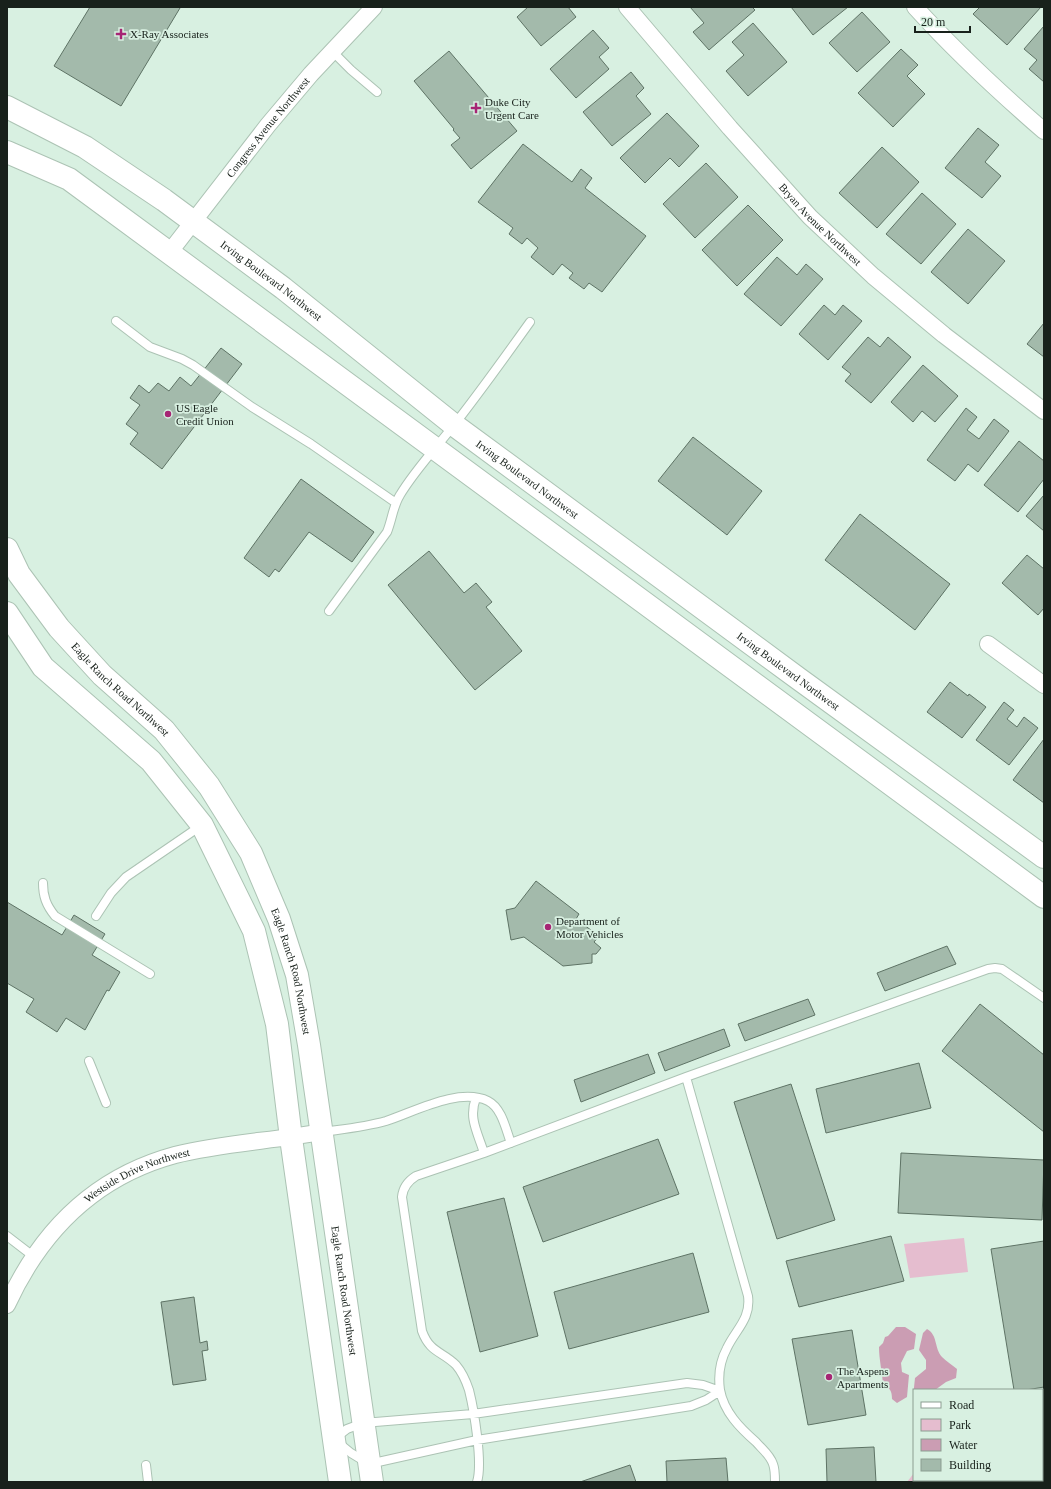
<svg xmlns="http://www.w3.org/2000/svg" width="1051" height="1489" font-family="Georgia,serif">
<style>
.green{fill:#e5bdcf}
.water{fill:#cb9db3}
.building{fill:#a3baab;stroke:#5e7365}
.lines{fill:none;stroke-linecap:round;stroke-linejoin:round}
.lane-casing{stroke:#acc3b4;stroke-width:10}
.street-casing{stroke:#acc3b4;stroke-width:18}
.secondary-casing{stroke:#acc3b4;stroke-width:24}
.lane{stroke:#fff;stroke-width:8}
.street{stroke:#fff;stroke-width:16}
.secondary{stroke:#fff;stroke-width:22}
.poi-dot{fill:#a62574;stroke:#d8f0e1;stroke-width:1.5}
.labels{text-anchor:middle;dominant-baseline:central;stroke-width:3.5;stroke-linejoin:round;paint-order:stroke}
.poi-label{font-size:11px;fill:#18211b;stroke:#d8f0e1;text-anchor:start}
.street-label{font-size:11px;fill:#18211b;stroke:#d8f0e1}
</style>
<rect width="100%" height="100%" fill="#d8f0e1"/>
<path class="green" d="M 964,1238 L 968,1272 L 910,1278 L 904,1244 Z
M 914,1473 L 914,1480 L 967,1480 L 969,1482 L 907,1482 Z"/>
<path class="water" d="M 896,1327 L 905,1327 L 916,1334 L 914,1349 L 907,1351 L 901,1363 L 902,1372 L 909,1375 L 907,1397 L 897,1403 L 892,1399 C 892,1391 890,1388 883,1384 C 882,1371 879,1359 879,1347 L 883,1343 L 885,1337 L 888,1336 Z
M 927,1329 C 938,1335 934,1348 942,1357 C 946,1361 952,1365 957,1369 L 956,1378 L 946,1382 L 935,1390 L 914,1390 L 914,1398 L 913,1397 L 915,1378 L 926,1369 L 926,1360 L 919,1350 L 923,1333 Z"/>
<path class="building" d="M 90,7 L 178,7 L 180,8 L 121,106 L 54,66 Z
M 528,7 L 568,7 L 576,17 L 541,46 L 517,17 Z
M 690,7 L 752,7 L 755,10 L 709,50 L 693,32 L 704,23 Z
M 791,7 L 848,7 L 813,35 Z
M 980,7 L 1041,7 L 1007,45 L 973,14 Z
M 862,12 L 890,42 L 857,72 L 829,43 Z
M 753,23 L 787,62 L 748,96 L 726,71 L 744,55 L 732,42 Z
M 1044,26 L 1044,82 L 1029,69 L 1037,60 L 1024,49 Z
M 593,30 L 609,48 L 599,57 L 609,69 L 576,98 L 550,69 Z
M 901,49 L 918,65 L 907,76 L 925,94 L 893,127 L 858,93 Z
M 449,51 L 517,131 L 471,169 L 451,145 L 460,138 L 453,130 L 454,129 L 414,81 Z
M 631,72 L 644,88 L 636,96 L 651,114 L 612,146 L 583,112 Z
M 667,113 L 699,146 L 679,167 L 670,158 L 645,183 L 620,158 Z
M 978,128 L 999,145 L 985,162 L 1001,176 L 982,198 L 945,168 Z
M 523,144 L 572,182 L 581,169 L 592,178 L 585,188 L 646,236 L 602,292 L 589,283 L 584,289 L 569,278 L 573,273 L 562,264 L 553,275 L 531,257 L 538,248 L 527,238 L 522,244 L 509,234 L 513,228 L 478,202 Z
M 882,147 L 919,182 L 877,228 L 839,193 Z
M 706,163 L 738,197 L 695,238 L 663,204 Z
M 922,193 L 956,224 L 921,264 L 886,234 Z
M 748,205 L 783,240 L 737,286 L 702,250 Z
M 968,229 L 1005,261 L 968,304 L 931,272 Z
M 777,257 L 797,275 L 806,264 L 823,279 L 781,326 L 744,294 Z
M 824,305 L 835,315 L 843,305 L 862,321 L 828,360 L 799,334 Z
M 1044,323 L 1044,357 L 1027,344 Z
M 868,337 L 880,347 L 888,337 L 911,357 L 871,403 L 845,381 L 851,374 L 842,367 Z
M 221,348 L 242,364 L 162,469 L 130,444 L 138,433 L 126,424 L 140,405 L 130,398 L 139,385 L 149,393 L 158,383 L 169,391 L 180,377 L 191,386 Z
M 923,365 L 958,396 L 935,422 L 922,411 L 913,422 L 891,402 Z
M 966,408 L 977,417 L 967,430 L 979,439 L 994,419 L 1009,431 L 978,472 L 968,464 L 955,481 L 927,460 Z
M 693,437 L 762,491 L 727,535 L 658,481 Z
M 1019,441 L 1044,461 L 1044,479 L 1018,512 L 984,485 Z
M 301,479 L 374,532 L 352,562 L 309,532 L 279,572 L 275,569 L 269,577 L 244,558 Z
M 1044,495 L 1044,531 L 1026,516 Z
M 860,514 L 950,584 L 915,630 L 825,560 Z
M 429,551 L 464,593 L 476,583 L 492,602 L 486,607 L 522,651 L 475,690 L 388,585 Z
M 1027,555 L 1044,569 L 1044,608 L 1038,615 L 1002,583 Z
M 950,682 L 968,696 L 969,694 L 986,707 L 962,738 L 927,712 Z
M 1004,702 L 1014,710 L 1007,719 L 1017,727 L 1024,717 L 1038,728 L 1009,765 L 976,740 Z
M 1044,739 L 1044,803 L 1013,780 Z
M 536,881 L 579,914 L 576,919 L 599,936 L 594,942 L 601,948 L 596,954 L 592,954 L 592,963 L 563,966 L 524,937 L 511,940 L 506,910 L 515,908 Z
M 7,902 L 62,935 L 74,915 L 105,934 L 92,955 L 120,972 L 109,991 L 107,990 L 85,1030 L 66,1018 L 57,1032 L 26,1012 L 34,999 L 7,983 Z
M 947,946 L 956,964 L 885,991 L 877,973 Z
M 808,999 L 815,1015 L 745,1041 L 738,1024 Z
M 980,1004 L 1044,1055 L 1044,1132 L 942,1051 Z
M 724,1029 L 730,1046 L 665,1071 L 658,1053 Z
M 648,1054 L 655,1073 L 581,1102 L 574,1080 Z
M 919,1063 L 931,1108 L 826,1133 L 816,1089 Z
M 791,1084 L 835,1220 L 777,1239 L 734,1102 Z
M 658,1139 L 679,1194 L 543,1242 L 523,1187 Z
M 901,1153 L 1044,1160 L 1042,1220 L 898,1213 Z
M 504,1198 L 538,1336 L 480,1352 L 447,1212 Z
M 891,1236 L 904,1281 L 799,1307 L 786,1261 Z
M 1044,1241 L 1044,1387 L 1026,1390 L 1014,1390 L 991,1249 Z
M 693,1253 L 709,1312 L 569,1349 L 554,1292 Z
M 194,1297 L 200,1343 L 207,1341 L 208,1350 L 202,1351 L 206,1380 L 173,1385 L 161,1302 Z
M 852,1330 L 866,1415 L 808,1425 L 792,1339 Z
M 1042,1406 L 1044,1406 L 1044,1482 L 1033,1482 L 1033,1480 L 1042,1480 Z
M 874,1447 L 876,1482 L 827,1482 L 826,1449 Z
M 726,1458 L 728,1482 L 667,1482 L 666,1461 Z
M 630,1465 L 636,1482 L 580,1482 Z"/>
<g class="lines">
<g class="lane-casing">
<path id="lane" d="M 332,51 L 351,70 L 377,92
M 116,321 L 150,347 L 182,359 L 193,365 L 252,407 L 311,444 L 396,503
M 329,611 L 387,532 C 392,520 393,506 400,495 C 415,470 436,448 454,425 C 480,392 505,357 530,322
M 43,883 C 43,896 46,905 55,916 L 150,974
M 96,916 L 111,893 L 126,877 L 202,825
M 89,1061 L 106,1103
M 686,1077 L 748,1296 C 751,1319 736,1329 727,1348 C 720,1361 718,1376 720,1390 C 724,1412 740,1428 756,1442 C 762,1449 770,1455 773,1464 C 775,1469 775,1476 775,1482
M 476,1098 C 468,1118 478,1133 484,1153
M 323,1132 C 344,1129 365,1127 386,1121 C 414,1112 459,1087 488,1101 C 502,1108 506,1130 511,1143
M 7,1236 L 33,1256
M 687,1383 L 703,1385 L 720,1391 L 706,1400 L 691,1406 L 477,1440 L 369,1464 L 351,1453 L 334,1439 L 347,1429 L 363,1423 L 473,1414 Z
M 146,1465 L 148,1482
M 477,1482 C 483,1463 474,1410 469,1390 C 466,1381 462,1372 456,1365 C 442,1351 430,1353 422,1331 L 402,1197 C 403,1187 408,1181 416,1176 L 484,1153 L 686,1077 L 988,969 L 995,968 L 1002,969 L 1044,998"/>
</g>
<g class="street-casing">
<g id="street">
<path id="s1" d="M 627,7 L 730,128 L 810,217 L 873,276 L 944,335 L 1044,411"/>
<path d="M 915,7 C 955,51 999,92 1044,131"/>
<path id="s2" d="M 169,253 L 268,125 L 311,74 L 374,7"/>
<path d="M 988,644 L 1044,685"/>
<path id="s3" d="M 7,1305 C 41,1231 94,1177 175,1155 C 223,1143 273,1141 321,1132"/>
</g>
</g>
<g class="secondary-casing">
<g id="secondary">
<path id="s4" d="M 7,107 L 85,147 L 164,200 L 283,288 L 454,425 L 799,679 L 1044,857"/>
<path d="M 7,152 L 69,179 L 1044,897"/>
<path id="s5" d="M 7,549 L 19,574 L 59,628 L 102,675 L 164,730 L 209,786 L 251,853 L 279,919 L 297,975 L 309,1045 L 372,1482"/>
<path d="M 7,613 L 43,667 L 151,761 L 202,825 L 254,931 L 277,1024 L 291,1138 L 340,1482"/>
</g>
</g>
<use href="#lane" class="lane"/>
<use href="#street" class="street"/>
<use href="#secondary" class="secondary"/>
</g>
<g class="poi-dot">
<path d="M119 28h4v4h4v4h-4v4h-4v-4h-4v-4h4z"/>
<path d="M474 102h4v4h4v4h-4v4h-4v-4h-4v-4h4z"/>
<circle cx="168" cy="414" r="4"/>
<circle cx="548" cy="927" r="4"/>
<circle cx="829" cy="1377" r="4"/>
</g>
<g class="labels">
<g class="poi-label">
<text x="130" y="34">X-Ray Associates</text>
<text x="485" y="102">Duke City<tspan x="485" dy="13">Urgent Care</tspan></text>
<text x="176" y="408">US Eagle<tspan x="176" dy="13">Credit Union</tspan></text>
<text x="556" y="921">Department of<tspan x="556" dy="13">Motor Vehicles</tspan></text>
<text x="837" y="1371">The Aspens<tspan x="837" dy="13">Apartments</tspan></text>
</g>
<g class="street-label">
<text stroke="none"><textPath href="#s2" startOffset="160">Congress Avenue Northwest</textPath></text>
<text stroke="none"><textPath href="#s1" startOffset="291">Bryan Avenue Northwest</textPath></text>
<text stroke="none"><textPath href="#s4" startOffset="317">Irving Boulevard Northwest</textPath></text>
<text stroke="none"><textPath href="#s4" startOffset="641">Irving Boulevard Northwest</textPath></text>
<text stroke="none"><textPath href="#s4" startOffset="965">Irving Boulevard Northwest</textPath></text>
<text stroke="none"><textPath href="#s5" startOffset="182">Eagle Ranch Road Northwest</textPath></text>
<text stroke="none"><textPath href="#s5" startOffset="518">Eagle Ranch Road Northwest</textPath></text>
<text stroke="none"><textPath href="#s3" startOffset="190">Westside Drive Northwest</textPath></text>
<text stroke="none"><textPath href="#s5" startOffset="842">Eagle Ranch Road Northwest</textPath></text>
</g>
</g>
<rect width="1051" height="1489" fill="none" stroke="#18211b" stroke-width="16"/>
<rect x="913" y="1389" width="130" height="92" fill="#d8f0e1" stroke="#8b9d92"/>
<rect x="921" y="1402" width="20" height="6" fill="#ffffff" stroke="#8b9d92"/>
<text x="949" y="1409" font-size="12" fill="#18211b">Road</text>
<rect x="921" y="1419" width="20" height="12" fill="#e5bdcf" stroke="#8b9d92"/>
<text x="949" y="1429" font-size="12" fill="#18211b">Park</text>
<rect x="921" y="1439" width="20" height="12" fill="#cb9db3" stroke="#8b9d92"/>
<text x="949" y="1449" font-size="12" fill="#18211b">Water</text>
<rect x="921" y="1459" width="20" height="12" fill="#a3baab" stroke="#8b9d92"/>
<text x="949" y="1469" font-size="12" fill="#18211b">Building</text>
<path d="M915 26v6h55v-6" fill="none" stroke="#18211b" stroke-width="2"/>
<text x="921" y="26" font-size="12" fill="#18211b" stroke="#d8f0e1" stroke-width="3" paint-order="stroke">20 m</text>
</svg>
